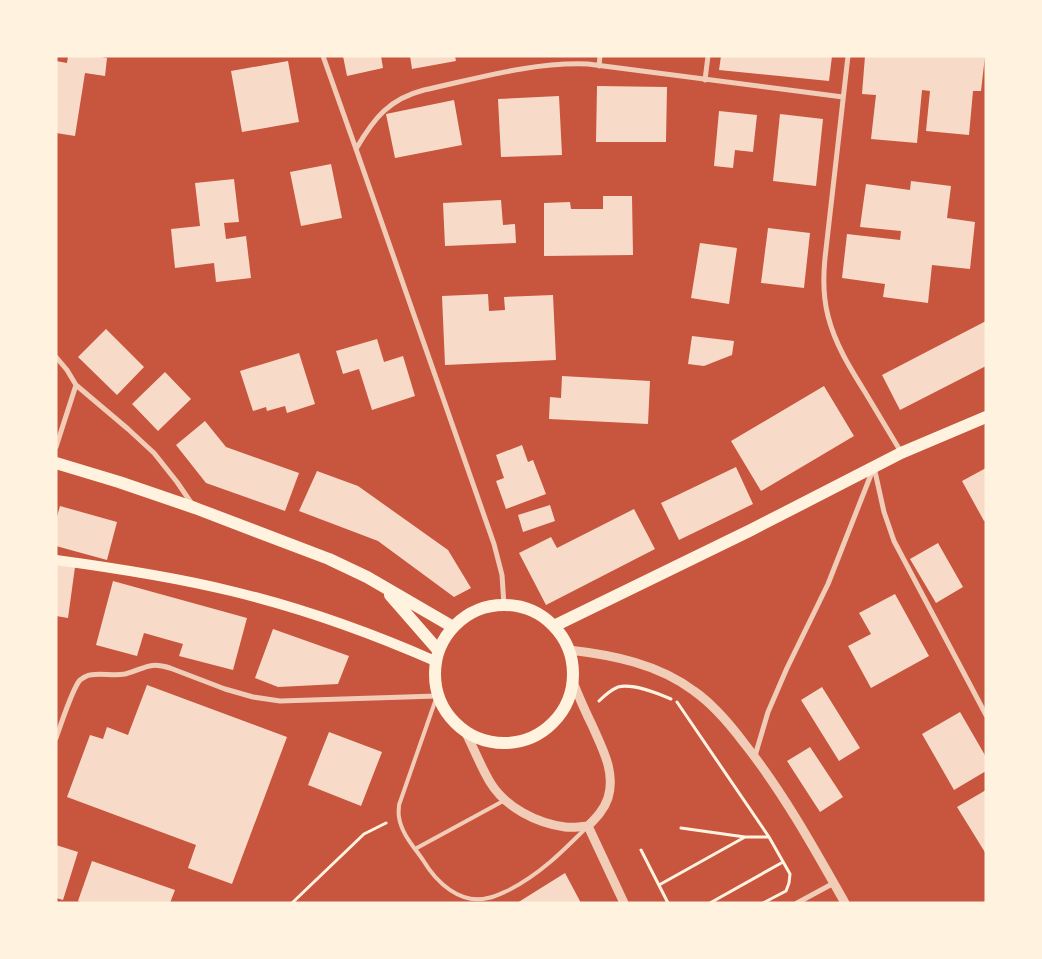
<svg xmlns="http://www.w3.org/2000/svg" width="1042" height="959" font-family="Lato,sans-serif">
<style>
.building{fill:#f7dbc8}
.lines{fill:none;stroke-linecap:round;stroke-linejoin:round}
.path{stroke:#fff3e0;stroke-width:3}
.service{stroke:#f1ccb7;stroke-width:4}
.minor{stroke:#f1ccb7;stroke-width:5}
.tertiary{stroke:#f1ccb7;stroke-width:9}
.secondary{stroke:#fff3e0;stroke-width:10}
.primary{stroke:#fff3e0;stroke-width:12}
</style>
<rect width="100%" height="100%" fill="#c8553d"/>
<path class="building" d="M 68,56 L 96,56 L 107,58 L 105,76 L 85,73 L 75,136 L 56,133 L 56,61 L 67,63 Z
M 343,56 L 381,56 L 383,68 L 347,76 Z
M 410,56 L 455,56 L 456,61 L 412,69 Z
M 721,56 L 832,56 L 829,81 L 719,70 Z
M 865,56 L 985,56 L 981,91 L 973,91 L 969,135 L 926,131 L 930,91 L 922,90 L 917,143 L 871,139 L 876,95 L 862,94 Z
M 288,61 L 299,122 L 242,132 L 231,71 Z
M 597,86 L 667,87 L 666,142 L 596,142 Z
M 559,96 L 562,155 L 501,157 L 498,99 Z
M 454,100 L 462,145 L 395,158 L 386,114 Z
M 719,111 L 757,115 L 753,152 L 735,150 L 733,168 L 714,166 Z
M 780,114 L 823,119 L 816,186 L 773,181 Z
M 331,164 L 342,218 L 301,226 L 290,172 Z
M 234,179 L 239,222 L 224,223 L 226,239 L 246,236 L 251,278 L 216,282 L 214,263 L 175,268 L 171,229 L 200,226 L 195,183 Z
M 911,181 L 951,186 L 947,218 L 975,222 L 970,269 L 932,265 L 928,303 L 883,297 L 885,284 L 842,278 L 847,234 L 900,240 L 901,231 L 860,227 L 866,184 L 910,190 Z
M 603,196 L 632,196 L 633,255 L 544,256 L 544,203 L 570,202 L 571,209 L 603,209 Z
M 501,200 L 503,225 L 515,224 L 516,243 L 445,246 L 443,203 Z
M 768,228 L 810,233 L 804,288 L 761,283 Z
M 700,243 L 737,248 L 729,304 L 691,298 Z
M 488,294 L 489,311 L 505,310 L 504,297 L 553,295 L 556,360 L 445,365 L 442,296 Z
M 986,321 L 986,366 L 900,410 L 882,375 Z
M 106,329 L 144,367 L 117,395 L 78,357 Z
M 692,336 L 734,341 L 732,355 L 704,366 L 688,364 Z
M 377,339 L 384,362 L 403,356 L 415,396 L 372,410 L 359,369 L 343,374 L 336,351 Z
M 299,353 L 315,404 L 287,413 L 285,406 L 267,411 L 266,407 L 253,411 L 240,371 Z
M 165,372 L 191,399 L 158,431 L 132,404 Z
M 562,376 L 650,381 L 648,424 L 549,419 L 550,397 L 561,398 Z
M 824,386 L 854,436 L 761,491 L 731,441 Z
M 205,421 L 226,447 L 299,473 L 285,511 L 206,483 L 176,445 Z
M 522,445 L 528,462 L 533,460 L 546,494 L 506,509 L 496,481 L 504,478 L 496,455 Z
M 736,467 L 753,504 L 679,540 L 661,503 Z
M 986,468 L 986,520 L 984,521 L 962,481 Z
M 317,471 L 358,486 L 448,550 L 471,588 L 454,597 L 378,541 L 299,511 Z
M 550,505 L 555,521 L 523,532 L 518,515 Z
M 60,506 L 117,522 L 107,560 L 56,546 L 56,520 Z
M 634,509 L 655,549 L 546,605 L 519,553 L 551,537 L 557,548 Z
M 938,543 L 963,587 L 936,603 L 910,559 Z
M 56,564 L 75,567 L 68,618 L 56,616 Z
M 113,581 L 247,618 L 233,670 L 179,656 L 183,644 L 144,633 L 137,656 L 96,645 Z
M 895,594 L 929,656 L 871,688 L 848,646 L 871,634 L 859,613 Z
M 273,629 L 349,656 L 338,684 L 278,687 L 255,678 Z
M 147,685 L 287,737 L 232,884 L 188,868 L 196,845 L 67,797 L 90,735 L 103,739 L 107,727 L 128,735 Z
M 822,687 L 860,748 L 839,761 L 801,700 Z
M 960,712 L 986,757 L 986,771 L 954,790 L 922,734 Z
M 329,732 L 382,752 L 361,806 L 308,785 Z
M 810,747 L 843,797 L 820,812 L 787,761 Z
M 986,790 L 986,854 L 957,807 Z
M 56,845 L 78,852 L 63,900 L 56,898 Z
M 92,861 L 175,890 L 170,903 L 82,903 L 78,901 Z
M 565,873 L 581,903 L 517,903 Z"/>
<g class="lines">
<path class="path" d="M 599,701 C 604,696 611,690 618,687 C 633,683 657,693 671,699
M 677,702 L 769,837 L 790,874 L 789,883 L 786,891 L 763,903
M 681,828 L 745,837 L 769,837
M 641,850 L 668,903
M 659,885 L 745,837
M 292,903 L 364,834 L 386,823
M 710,903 L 783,862"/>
<path class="service" d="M 437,696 L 399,805 C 399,809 398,813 399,817 C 401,833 414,847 423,860 C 436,882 460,905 488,898 C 495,897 502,893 509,890 C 540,874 562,852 586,828
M 415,849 L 505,800"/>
<path class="minor" d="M 323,56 L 356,149 L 494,544 L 502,575 L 504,605
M 848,56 L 825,258 C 823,278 823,297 828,316 C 835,344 850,368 865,392 C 877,412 889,432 901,452
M 599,66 L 600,56
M 705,80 L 708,56
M 356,149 C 374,118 389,99 424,90 C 479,78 532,62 588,64 L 843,97
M 56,357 L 67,370 L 76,385 L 128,429 L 154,453 L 177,482 L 192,504
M 56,447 L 76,385
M 874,467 L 884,512 L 894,541 L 986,715
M 56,738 C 61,725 72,689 80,680 C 83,678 87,675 90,675 C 102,673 113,676 125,674 C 145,669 148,661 170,668 L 225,689 L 253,697 L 280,701 L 437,696
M 755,756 L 768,712 L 787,668 L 828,584 L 872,472
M 797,903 L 834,883"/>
<path class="tertiary" d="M 569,650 C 613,655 658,664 694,691 C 714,705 729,723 744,743 C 783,792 814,848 845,903
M 466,733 C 474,749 481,767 490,782 C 505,807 536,823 565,827 C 572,828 580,827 588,826 C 596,818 604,810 608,798 C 616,772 602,748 592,725 C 585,711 579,697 573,682
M 588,826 L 624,903"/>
<path class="secondary" d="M 56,560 C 115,568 174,577 231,591 C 302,608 369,632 435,661"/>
<path class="primary" d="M 56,463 L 119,482 L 195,508 L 329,559 L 367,577 L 453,627
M 390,595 L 438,650
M435 674a69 69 0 1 1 138 0a69 69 0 1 1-138 0Z
M 554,626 L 751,530 L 901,453 L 986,417"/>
</g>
<rect width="1042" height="959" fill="none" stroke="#fff3e0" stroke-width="115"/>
</svg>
